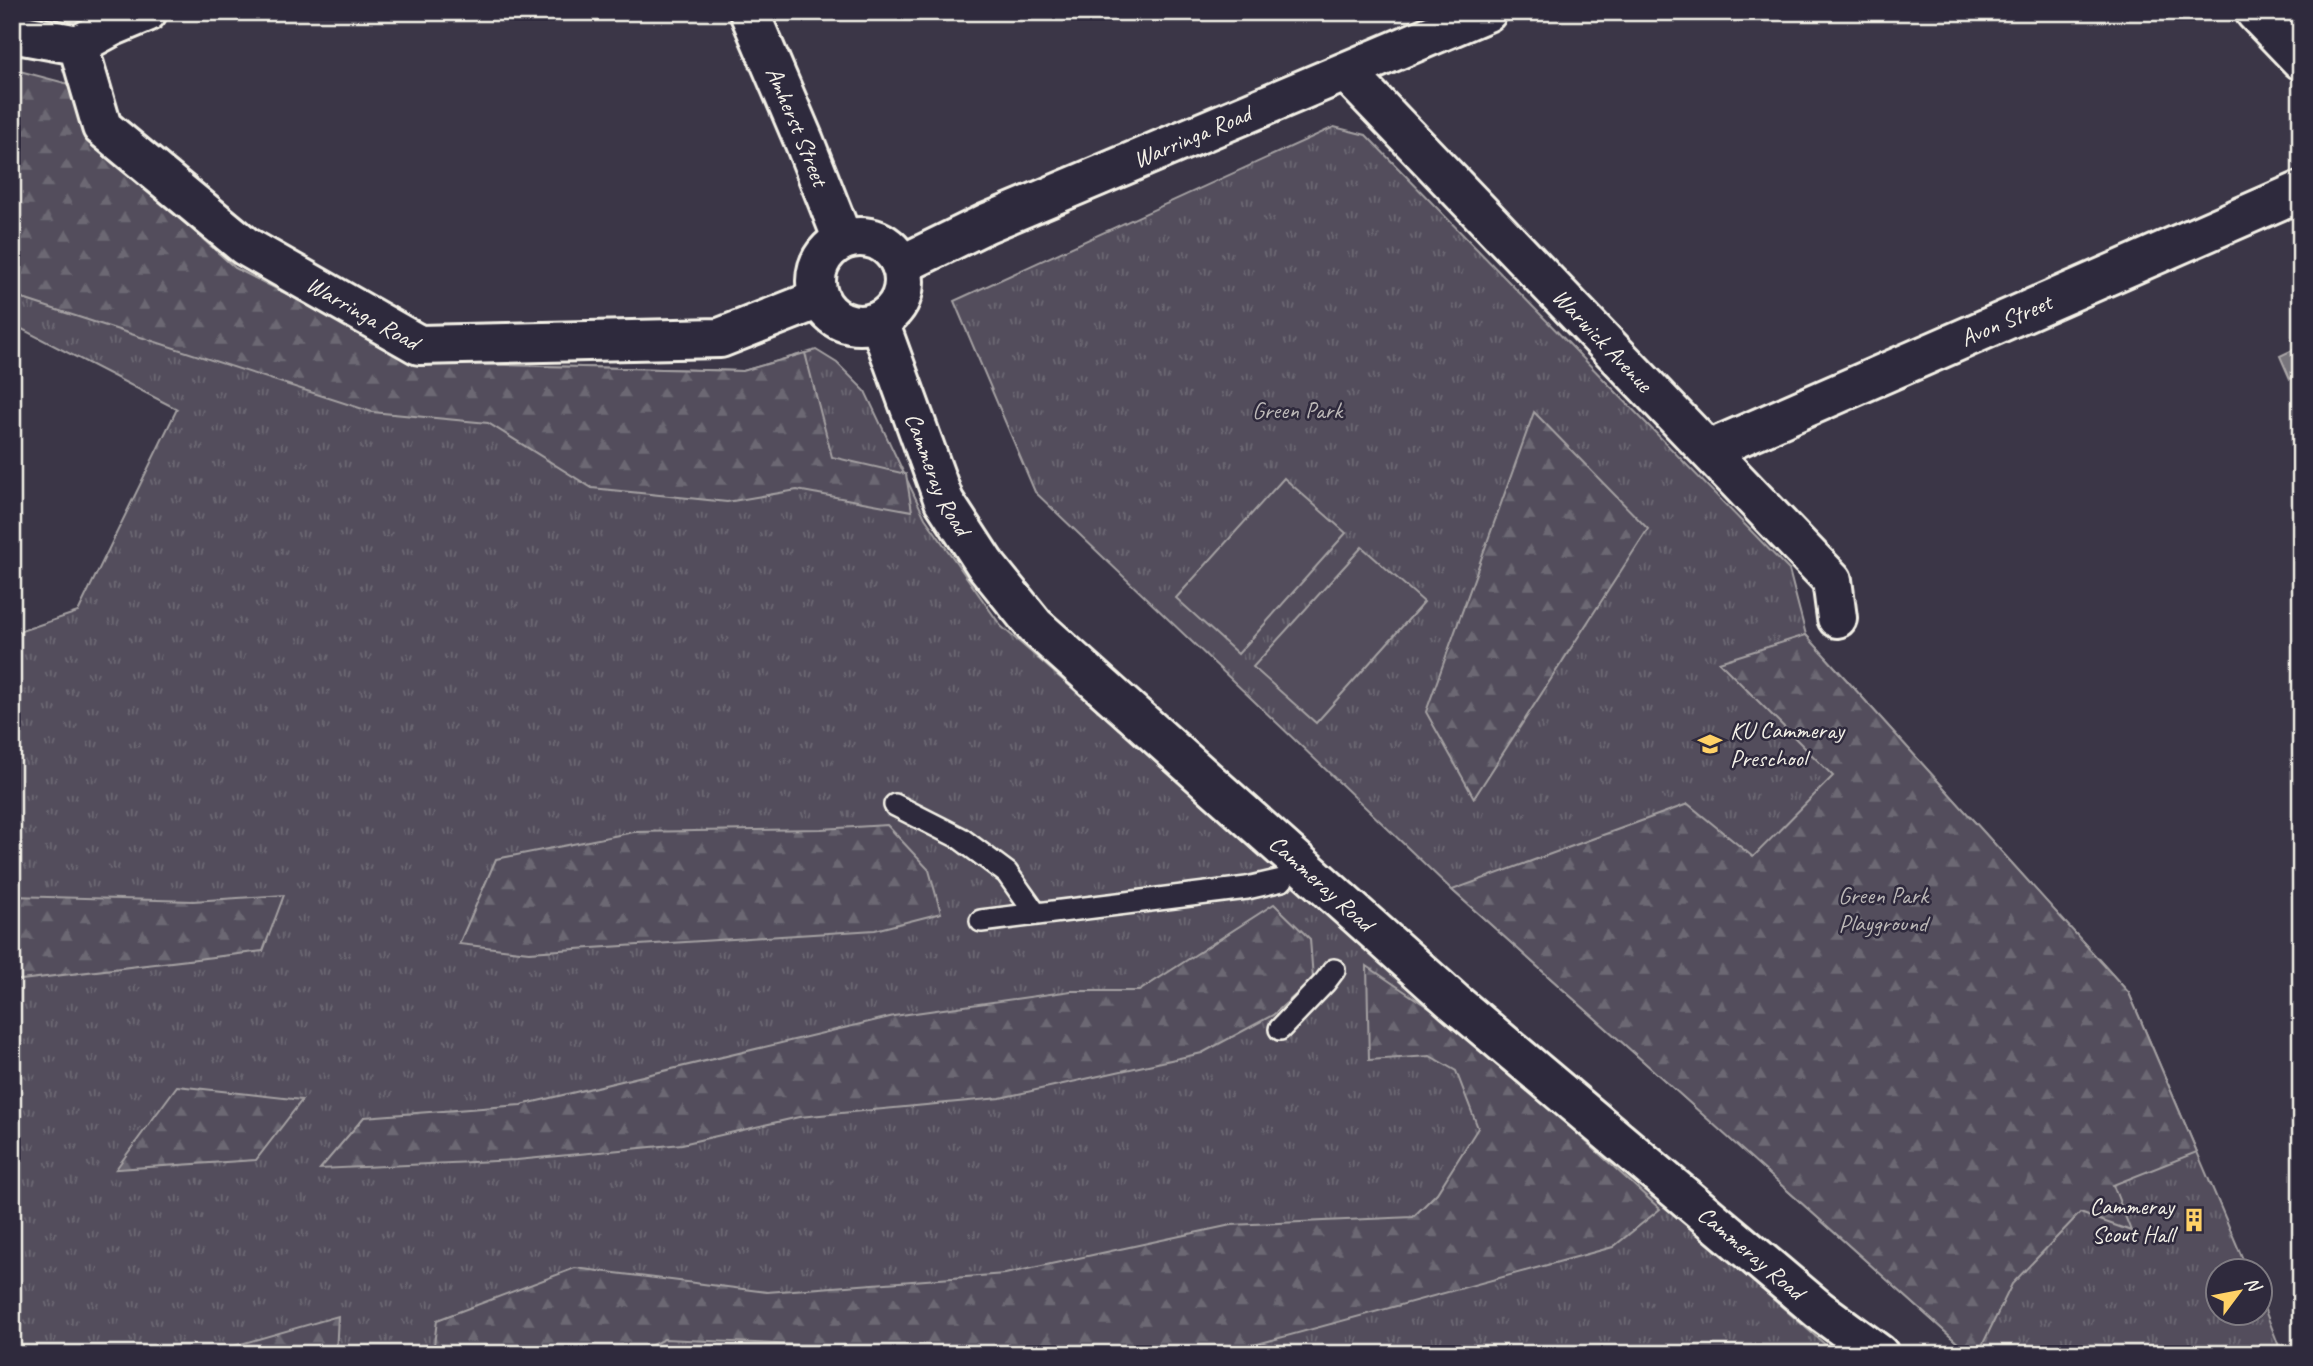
<svg xmlns="http://www.w3.org/2000/svg" width="2313" height="1366" font-family="Caveat,sans-serif">
<style>
.grass{fill:url(#grass-tufts);stroke:#a4a0a2;stroke-width:2}
.forest{fill:url(#forest-firs);stroke:#a4a0a2;stroke-width:2}
.pitch{fill:#534e5c;stroke:#a4a0a2;stroke-width:2}
.water{fill:url(#water-ripples);stroke:#aaa6a7;stroke-width:2}
.lines{fill:none;stroke-linecap:round;stroke-linejoin:round}
.service-casing{stroke:#f4f1e8;stroke-width:26}
.minor-casing{stroke:#f4f1e8;stroke-width:44}
.service{stroke:#2f2a3d;stroke-width:21}
.minor{stroke:#2f2a3d;stroke-width:38}
.labels{text-anchor:middle;dominant-baseline:central;stroke-width:5;stroke-linejoin:round;paint-order:stroke}
.street-label{font-size:24px;fill:#f4f1e8;stroke:#2f2a3d}
.park-label{font-size:24px;fill:#bcb8b7;stroke:#2f2a3d}
.poi-label{font-size:24px;fill:#f4f1e8;stroke:#2f2a3d;text-anchor:start}
</style>
<defs>
<pattern id="grass-tufts" width="24" height="20" patternUnits="userSpaceOnUse" patternTransform="scale(1.75)"><rect width="24" height="20" fill="#534e5c"/><path d="M3 7l-1-3M5 7V3M7 7l1-3M15 17l-1-3M17 17v-4M19 17l1-3" fill="none" stroke="#6c6873"/></pattern>
<pattern id="forest-firs" width="22" height="20" patternUnits="userSpaceOnUse" patternTransform="scale(1.75)"><rect width="22" height="20" fill="#534e5c"/><path d="M5 1l3.5 6h-7zM16 11l3.5 6h-7z" fill="#6c6873"/></pattern>
<pattern id="water-ripples" width="26" height="14" patternUnits="userSpaceOnUse" patternTransform="scale(1.75)"><rect width="26" height="14" fill="#78747b"/><path d="M2 4q2-2 4 0t4 0M15 11q2-2 4 0t4 0" fill="none" stroke="#636063"/></pattern>
</defs>
<rect width="100%" height="100%" fill="#3b3647"/>
<filter id="ink" filterUnits="userSpaceOnUse"><feTurbulence type="fractalNoise" baseFrequency=".0143" numOctaves="2"/><feDisplacementMap in="SourceGraphic" scale="14" xChannelSelector="R" yChannelSelector="G"/><feConvolveMatrix kernelMatrix="1 2 1 2 8 2 1 2 1" color-interpolation-filters="sRGB"/></filter>
<g filter="url(#ink)">
<path class="grass" d="M 12,86 L 235,268 L 424,363 L 743,371 L 816,350 L 837,363 L 865,391 L 925,518 L 1001,626 L 1836,1354 L 12,1354 L 12,634 L 78,612 L 177,409 L 12,324 Z
M 1334,127 L 1366,135 L 1789,570 L 1806,635 L 2129,993 L 2248,1271 L 2218,1272 L 2218,1314 L 2260,1314 L 2261,1300 L 2282,1354 L 1970,1354 L 1452,890 L 1035,492 L 954,301 Z"/>
<path class="forest" d="M 12,69 L 69,84 L 96,143 L 235,268 L 424,363 L 743,371 L 805,353 L 832,457 L 906,474 L 912,511 L 797,490 L 727,502 L 592,488 L 488,423 L 372,412 L 26,300 L 12,291 Z
M 1534,412 L 1648,529 L 1474,798 L 1426,712 Z
M 1806,635 L 2129,993 L 2197,1152 L 2113,1185 L 2131,1231 L 2080,1213 L 2012,1284 L 1978,1354 L 1970,1354 L 1452,890 L 1688,804 L 1753,857 L 1833,776 L 1719,662 Z
M 887,825 L 929,870 L 941,913 L 875,930 L 529,952 L 459,944 L 496,859 L 634,832 L 821,829 Z
M 284,895 L 263,951 L 12,981 L 12,896 L 193,901 Z
M 1274,904 L 1310,939 L 1313,979 L 1273,1015 L 1202,1053 L 1000,1098 L 799,1117 L 682,1144 L 517,1160 L 320,1169 L 364,1117 L 521,1105 L 894,1016 L 1071,991 L 1139,991 Z
M 1367,966 L 1469,1035 L 1660,1209 L 1613,1247 L 1221,1354 L 929,1354 L 845,1347 L 664,1339 L 634,1354 L 433,1354 L 437,1320 L 575,1268 L 767,1292 L 1005,1274 L 1231,1225 L 1413,1217 L 1437,1193 L 1478,1128 L 1456,1071 L 1430,1056 L 1369,1060 Z
M 177,1086 L 302,1100 L 256,1160 L 116,1169 Z
M 338,1316 L 336,1354 L 231,1354 L 227,1348 Z"/>
<path class="pitch" d="M 1284,478 L 1346,533 L 1238,654 L 1176,598 Z
M 1362,547 L 1424,602 L 1316,723 L 1253,667 Z"/>
<path class="water" d="M 2301,346 L 2301,374 L 2290,379 L 2280,356 Z"/>
<g class="lines">
<g class="service-casing">
<path id="service" d="M 895,805 L 960,838 L 1007,873 L 1036,914
M 981,921 L 1247,888 L 1282,880
M 1280,1029 L 1325,982 L 1334,970"/>
</g>
<g class="minor-casing">
<g id="minor">
<path id="s1" d="M 749,12 L 804,141 L 843,240"/>
<path d="M 2255,12 L 2301,60"/>
<path id="s2" d="M 12,33 L 78,45 L 102,127 L 245,246 L 419,345 L 720,338 L 819,299"/>
<path d="M 78,45 L 111,27 L 147,12"/>
<path id="s3" d="M 1346,72 L 1832,580 L 1837,618"/>
<circle cx="860" cy="281" r="44"/>
<path id="s4" d="M 901,265 L 987,223 L 1487,12"/>
<path id="s5" d="M 879,322 L 944,501 L 985,564 L 1035,626 L 1454,1002 L 1819,1310 L 1879,1354"/>
<path id="s6" d="M 1709,450 L 2301,191"/>
</g>
</g>
<use href="#service" class="service"/>
<use href="#minor" class="minor"/>
</g>
</g>
<defs>
<g id="school-bare" transform="scale(1.89)"><path d="M0-5L7-2L0 1L-7-2ZM-4 1L0 2.5L4 1V4Q0 6-4 4Z" fill="#ffd166" stroke="#2f2a3d" stroke-width="2.5" paint-order="stroke"/></g>
<g id="building-bare" transform="scale(1.89)"><path d="M-4-6H4V6H1V3H-1V6H-4ZM-2.5-4.3h1.7v1.8h-1.7ZM.8-4.3h1.7v1.8H.8ZM-2.5-1h1.7V.8h-1.7ZM.8-1h1.7V.8H.8Z" fill="#ffd166" stroke="#2f2a3d" stroke-width="2.5" paint-order="stroke"/></g>
</defs>
<g fill-rule="evenodd">
<use href="#school-bare" x="1710" y="744"/>
<use href="#building-bare" x="2194" y="1220"/>
</g>
<g class="labels">
<g class="street-label">
<text stroke="none"><textPath href="#s1" startOffset="124">Amherst Street</textPath></text>
<text stroke="none"><textPath href="#s4" startOffset="318">Warringa Road</textPath></text>
<text stroke="none"><textPath href="#s2" startOffset="474">Warringa Road</textPath></text>
<text stroke="none"><textPath href="#s6" startOffset="324">Avon Street</textPath></text>
<text stroke="none"><textPath href="#s3" startOffset="371">Warwick Avenue</textPath></text>
<text stroke="none"><textPath href="#s5" startOffset="163">Cammeray Road</textPath></text>
<text stroke="none"><textPath href="#s5" startOffset="730">Cammeray Road</textPath></text>
<text stroke="none"><textPath href="#s5" startOffset="1297">Cammeray Road</textPath></text>
</g>
<g class="park-label">
<text x="1297" y="410">Green Park</text>
<text x="1883" y="895">Green Park<tspan x="1883" dy="28">Playground</tspan></text>
</g>
<g class="poi-label">
<text x="1730" y="730">KU Cammeray<tspan x="1730" dy="28">Preschool</tspan></text>
<text x="2174" y="1206" text-anchor="end">Cammeray<tspan x="2174" dy="28">Scout Hall</tspan></text>
</g>
</g>
<rect width="2313" height="1366" fill="none" stroke="#2f2a3d" stroke-width="42"/>
<rect x="21" y="21" width="2271" height="1324" fill="none" stroke="#f4f1e8" stroke-width="2.5" filter="url(#ink)"/>
<g transform="translate(2239 1292) rotate(58)"><circle r="33" fill="#2f2a3d" stroke="#7e7a81" stroke-width="2"/>
<path d="M0-5L12 26L0 18L-12 26Z" fill="#ffd166"/>
<text y="-10" font-size="19" font-weight="bold" text-anchor="middle" fill="#f4f1e8">N</text>
</g>
</svg>
